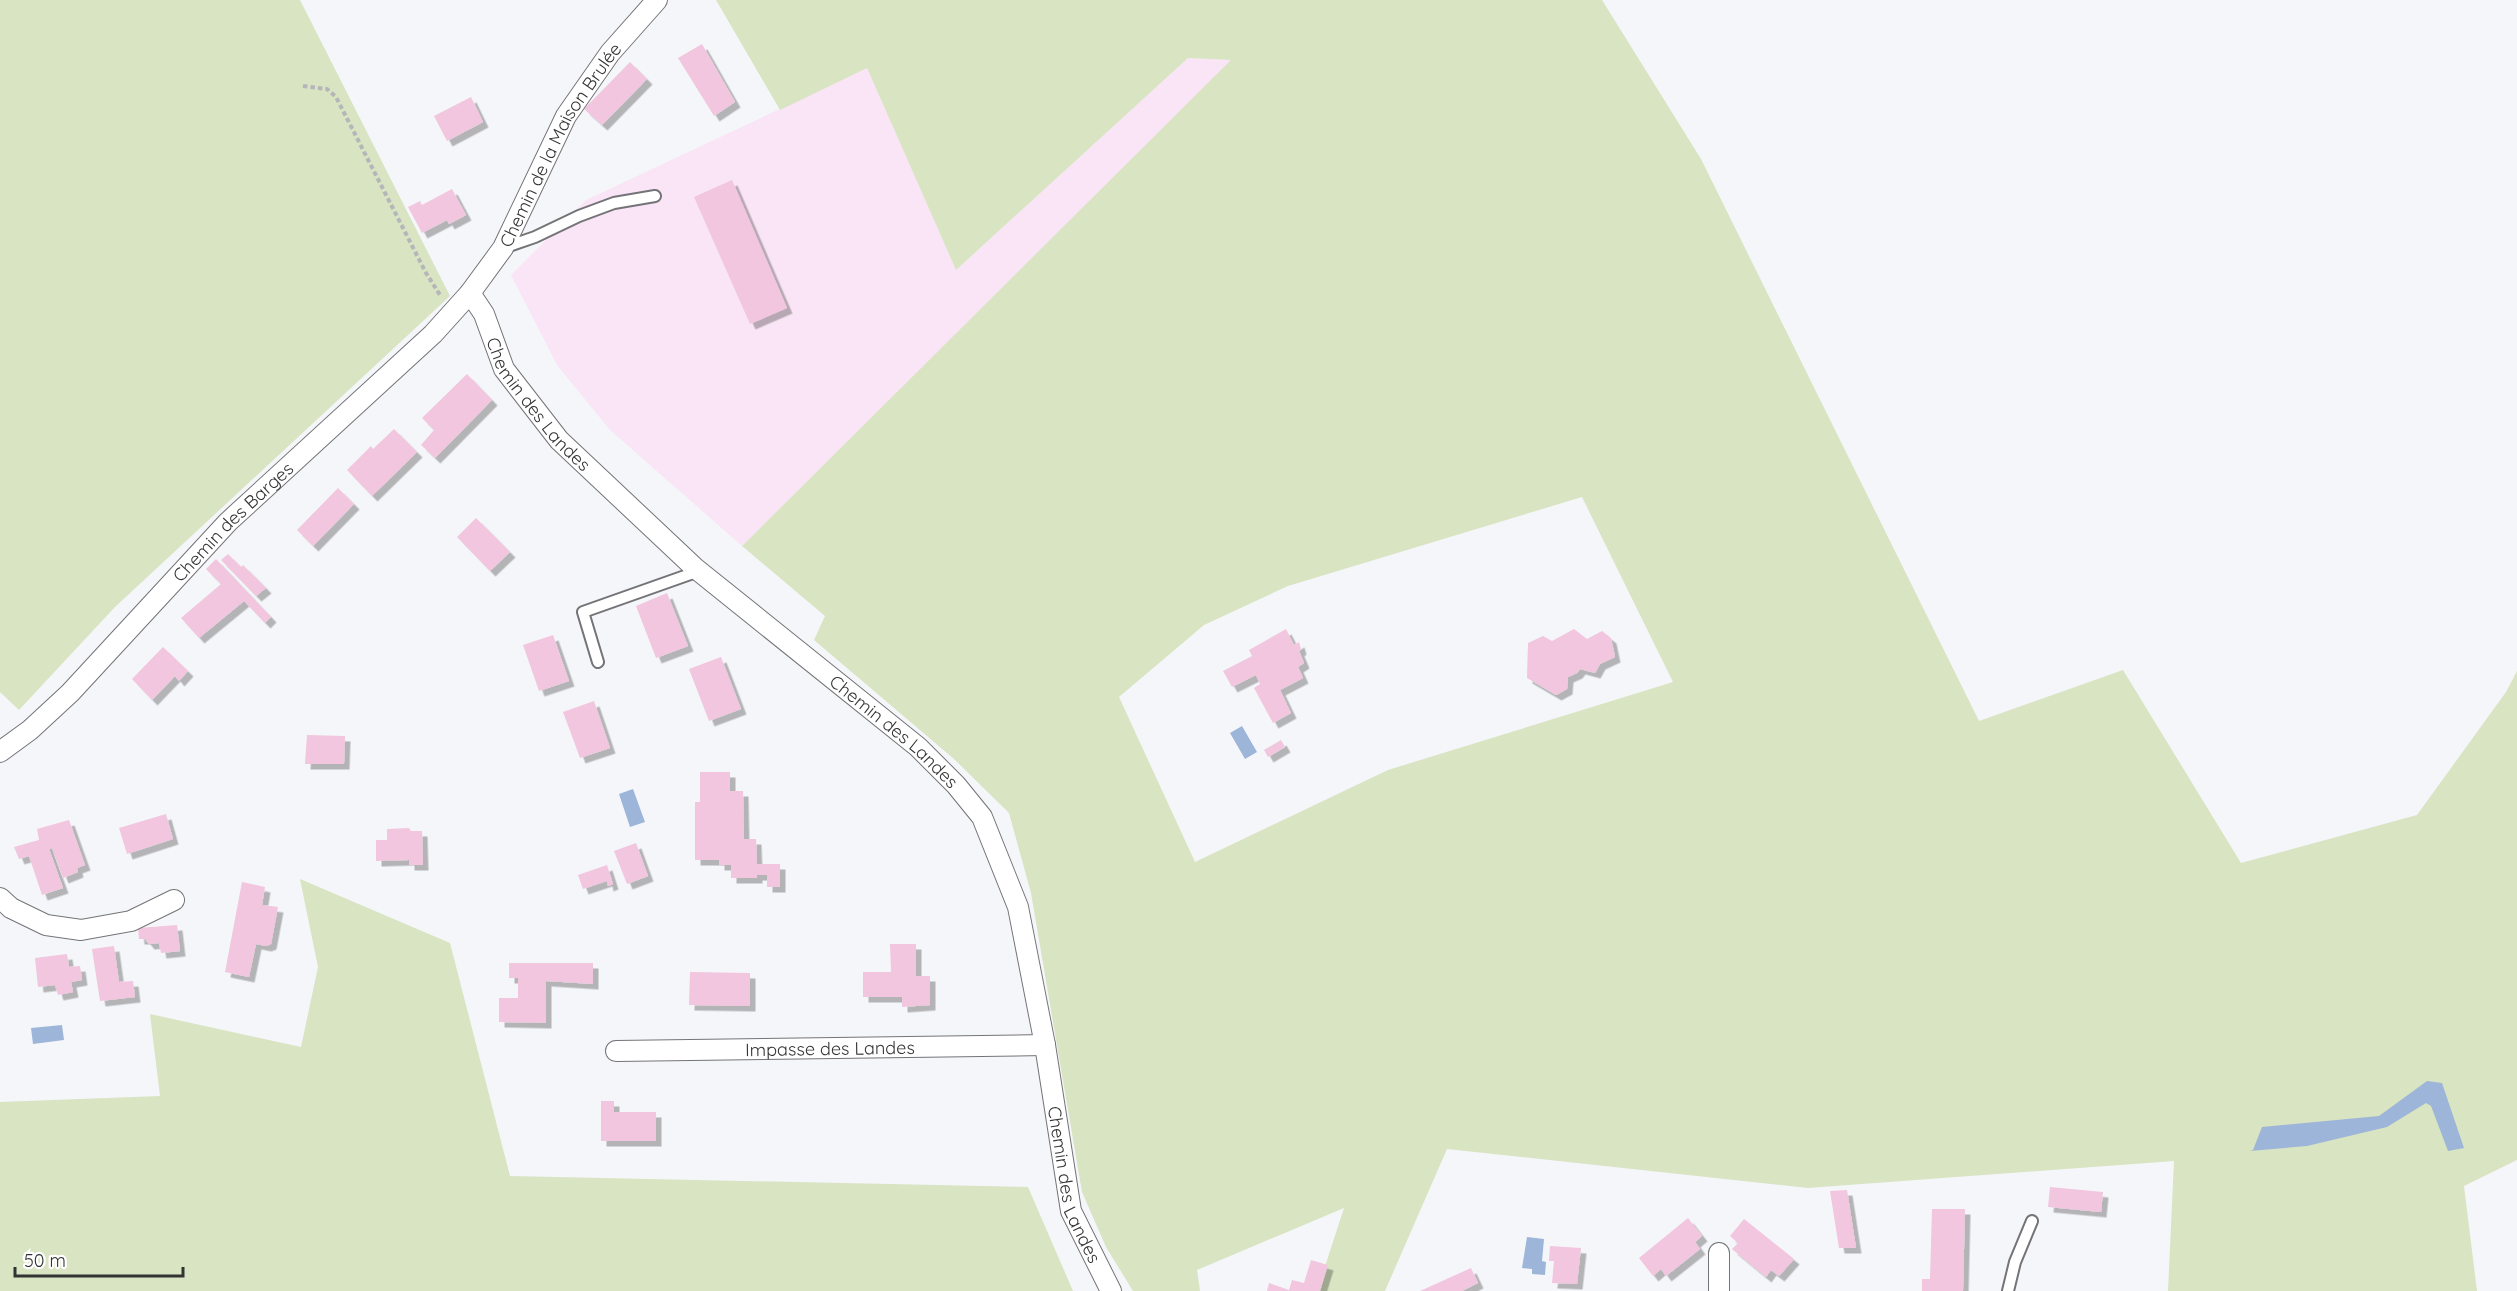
<svg xmlns="http://www.w3.org/2000/svg" width="2517" height="1291" font-family="Quicksand,sans-serif">
<style>
.industrial{fill:#f9e5f5}
.green{fill:#d9e4c2;fill-rule:evenodd}
.water{fill:#9db5d8}
.building{fill:#f1c6de;filter:url(#shadow)}
.lines{fill:none;stroke-linecap:round;stroke-linejoin:round}
.lane-casing{stroke:#747478;stroke-width:14}
.street-casing{stroke:#747478;stroke-width:22}
.path{stroke:#b5b6b9;stroke-width:4;stroke-dasharray:4.5 3;stroke-linecap:butt}
.lane{stroke:#fff;stroke-width:10}
.street{stroke:#fff;stroke-width:20}
.labels{text-anchor:middle;dominant-baseline:central;stroke-width:4.5;stroke-linejoin:round;paint-order:stroke}
.street-label{font-size:18px;fill:#333334;stroke:#fff}
</style>
<defs>
<filter id="shadow"><feDropShadow dx="5.5" dy="5.5" stdDeviation="0" flood-color="#0004"/></filter>
</defs>
<rect width="100%" height="100%" fill="#f5f6fa"/>
<path class="industrial" d="M 1188,58 L 1232,60 L 742,546 L 610,430 L 557,365 L 511,275 L 586,200 L 867,68 L 956,270 Z"/>
<path class="green" d="M 0,0 L 300,0 L 450,296 L 115,607 L 19,710 L 0,692 Z
M 716,0 L 1602,0 L 1701,159 L 1979,721 L 2123,670 L 2241,863 L 2417,815 L 2506,692 L 2517,671 L 2517,1160 L 2464,1186 L 2477,1291 L 2168,1291 L 2174,1161 L 1808,1188 L 1447,1149 L 1385,1291 L 1317,1291 L 1344,1208 L 1197,1270 L 1200,1291 L 1133,1291 L 1106,1247 L 1082,1192 L 1031,893 L 1009,813 L 954,759 L 814,640 L 825,616 L 742,546 L 1231,60 L 1188,58 L 956,270 L 867,68 L 780,110 ZM 1582,497 L 1673,682 L 1388,770 L 1195,862 L 1119,697 L 1204,625 L 1288,586 Z
M 300,879 L 450,943 L 510,1176 L 1028,1187 L 1073,1291 L 0,1291 L 0,1102 L 160,1096 L 150,1014 L 301,1047 L 318,967 Z"/>
<path class="water" d="M 1242,726 L 1257,752 L 1245,759 L 1230,733 Z
M 633,789 L 645,822 L 630,827 L 619,794 Z
M 62,1025 L 64,1040 L 33,1044 L 31,1028 Z
M 2427,1081 L 2442,1083 L 2464,1148 L 2448,1151 L 2431,1106 L 2426,1103 L 2387,1127 L 2307,1146 L 2250,1151 L 2253,1150 L 2262,1127 L 2379,1116 Z
M 1527,1237 L 1544,1239 L 1542,1261 L 1546,1262 L 1545,1275 L 1532,1274 L 1532,1269 L 1522,1268 Z"/>
<path class="building" d="M 702,44 L 735,102 L 714,116 L 678,58 Z
M 630,62 L 647,79 L 602,125 L 584,109 Z
M 471,97 L 483,122 L 447,141 L 434,116 Z
M 732,180 L 787,308 L 750,324 L 694,197 Z
M 452,189 L 466,215 L 449,224 L 447,220 L 422,233 L 408,207 L 420,201 L 422,205 Z
M 467,374 L 492,400 L 435,458 L 421,445 L 434,430 L 422,418 Z
M 394,429 L 417,452 L 372,496 L 347,470 L 371,446 L 373,449 Z
M 338,488 L 354,504 L 313,546 L 297,530 Z
M 476,518 L 510,552 L 490,571 L 457,537 Z
M 228,554 L 241,567 L 243,565 L 266,588 L 256,596 L 221,560 Z
M 216,559 L 271,617 L 265,623 L 244,601 L 199,638 L 181,618 L 221,584 L 206,569 Z
M 667,593 L 688,646 L 656,658 L 636,606 Z
M 1286,629 L 1294,645 L 1299,642 L 1301,649 L 1299,651 L 1304,663 L 1298,667 L 1303,678 L 1280,690 L 1291,713 L 1273,723 L 1254,688 L 1260,684 L 1256,675 L 1232,687 L 1223,671 L 1252,656 L 1249,650 Z
M 1574,629 L 1587,639 L 1602,631 L 1611,638 L 1615,657 L 1600,664 L 1595,673 L 1580,669 L 1577,673 L 1568,677 L 1567,689 L 1556,695 L 1527,678 L 1528,643 L 1543,636 L 1552,641 Z
M 553,635 L 569,681 L 539,691 L 523,645 Z
M 163,647 L 188,671 L 179,681 L 175,676 L 152,700 L 132,679 Z
M 721,657 L 741,709 L 709,721 L 689,669 Z
M 594,701 L 610,748 L 580,758 L 563,712 Z
M 307,735 L 345,736 L 344,764 L 305,764 Z
M 1281,740 L 1285,747 L 1268,757 L 1264,750 Z
M 700,772 L 730,772 L 730,791 L 743,791 L 744,839 L 756,839 L 757,864 L 780,864 L 780,887 L 767,887 L 767,875 L 757,875 L 757,878 L 731,878 L 731,865 L 719,865 L 719,860 L 695,860 L 695,802 L 700,802 Z
M 166,814 L 173,839 L 127,854 L 119,828 Z
M 69,820 L 85,865 L 77,868 L 78,872 L 63,878 L 52,848 L 49,849 L 63,888 L 42,895 L 29,856 L 19,859 L 14,847 L 39,840 L 37,829 Z
M 409,828 L 411,831 L 422,831 L 423,865 L 409,865 L 409,860 L 376,861 L 376,840 L 387,840 L 387,829 Z
M 636,843 L 648,876 L 627,884 L 614,851 Z
M 607,865 L 613,884 L 608,886 L 607,881 L 583,889 L 578,875 Z
M 242,882 L 265,887 L 262,905 L 278,907 L 271,944 L 266,946 L 256,944 L 249,977 L 225,972 Z
M 177,925 L 180,951 L 161,953 L 159,943 L 149,944 L 145,939 L 139,939 L 138,928 Z
M 890,944 L 916,944 L 916,976 L 930,976 L 930,1005 L 902,1007 L 902,997 L 863,997 L 863,972 L 891,972 Z
M 114,946 L 119,982 L 133,981 L 135,997 L 100,1001 L 92,949 Z
M 67,954 L 69,967 L 80,966 L 82,980 L 71,982 L 73,992 L 58,995 L 55,985 L 38,987 L 35,958 Z
M 509,963 L 593,963 L 593,984 L 546,981 L 546,1023 L 499,1022 L 499,998 L 518,998 L 518,978 L 509,978 Z
M 690,972 L 750,973 L 750,1006 L 689,1005 Z
M 601,1101 L 614,1101 L 614,1112 L 656,1112 L 656,1141 L 601,1141 Z
M 2050,1187 L 2103,1192 L 2101,1212 L 2048,1207 Z
M 1847,1190 L 1856,1248 L 1839,1248 L 1830,1191 Z
M 1932,1209 L 1965,1209 L 1963,1291 L 1922,1291 L 1922,1279 L 1930,1279 Z
M 1688,1218 L 1702,1236 L 1695,1242 L 1700,1249 L 1666,1276 L 1661,1269 L 1653,1276 L 1639,1258 Z
M 1744,1219 L 1794,1259 L 1779,1276 L 1771,1270 L 1766,1277 L 1732,1249 L 1738,1243 L 1730,1236 Z
M 1550,1246 L 1581,1248 L 1577,1284 L 1552,1283 L 1554,1261 L 1549,1261 Z
M 1311,1260 L 1328,1265 L 1320,1291 L 1267,1291 L 1269,1283 L 1289,1290 L 1292,1280 L 1304,1283 Z
M 1471,1268 L 1478,1283 L 1462,1291 L 1420,1291 Z"/>
<g class="lines">
<g class="lane-casing">
<path id="lane" d="M 503,248 L 535,237 L 579,216 L 614,203 L 655,196
M 598,662 L 583,612 L 699,571
M 2008,1291 L 2015,1262 L 2032,1221"/>
</g>
<g class="street-casing">
<g id="street">
<path id="s1" d="M 470,293 L 484,314 L 504,369 L 559,440 L 695,568 L 918,747 L 956,785 L 982,817 L 1018,907 L 1045,1045 L 1071,1211 L 1111,1291"/>
<path id="s2" d="M 0,752 L 30,730 L 70,693 L 228,522 L 433,334 L 470,293 L 503,248 L 566,116 L 610,53 L 657,0"/>
<path d="M 0,898 L 11,908 L 46,925 L 81,930 L 131,921 L 174,900"/>
<path id="s3" d="M 616,1051 L 1045,1045"/>
<path d="M 1719,1291 L 1719,1253"/>
</g>
</g>
<path class="path" d="M 303,86 L 327,89 L 336,97 L 426,273 L 440,295"/>
<use href="#lane" class="lane"/>
<use href="#street" class="street"/>
</g>
<g class="labels">
<g class="street-label">
<text stroke="none"><textPath href="#s2" startOffset="832">Chemin de la Maison Brulée</textPath></text>
<text stroke="none"><textPath href="#s1" startOffset="132">Chemin des Landes</textPath></text>
<text stroke="none"><textPath href="#s2" startOffset="328">Chemin des Barges</textPath></text>
<text stroke="none"><textPath href="#s1" startOffset="618">Chemin des Landes</textPath></text>
<text stroke="none"><textPath href="#s3" startOffset="214">Impasse des Landes</textPath></text>
<text stroke="none"><textPath href="#s1" startOffset="1122">Chemin des Landes</textPath></text>
</g>
</g>
<path d="M15 1267v9h168v-9" fill="none" stroke="#333334" stroke-width="3"/>
<text x="24" y="1267" font-size="18" fill="#333334" stroke="#ffffff" stroke-width="4.5" paint-order="stroke">50 m</text>
</svg>
